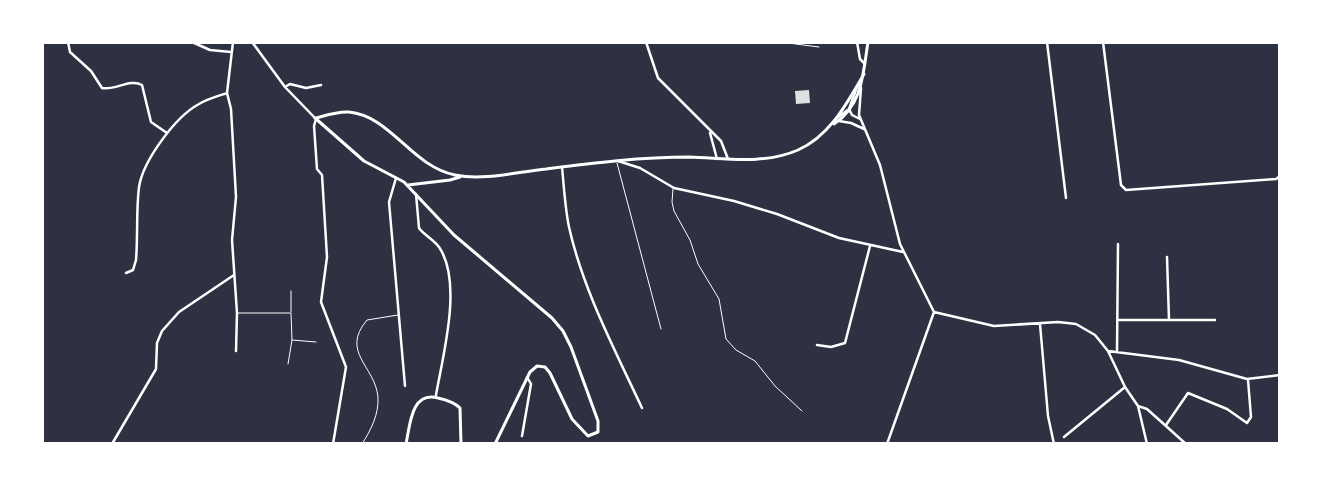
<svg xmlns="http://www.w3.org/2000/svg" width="1322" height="486" font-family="'Times New Roman',serif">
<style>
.building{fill:#e0e0e3}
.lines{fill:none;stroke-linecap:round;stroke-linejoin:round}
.service{stroke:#fff;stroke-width:1}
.minor{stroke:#fff;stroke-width:2.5}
.tertiary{stroke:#fff;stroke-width:3}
</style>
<rect width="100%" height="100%" fill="#2d3142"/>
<path class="building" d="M 809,90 L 810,103 L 796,104 L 795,91 Z"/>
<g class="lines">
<path class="service" d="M 780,42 L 819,47
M 617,163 L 661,329
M 673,189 L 672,202 L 674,211 L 690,240 L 698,264 L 719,299 L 726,339 L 736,350 L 755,361 L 775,386 L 802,411
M 291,312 L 291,291
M 238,313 L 291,313 L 292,340 L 288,364
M 292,340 L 316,342
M 362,444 C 371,430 379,414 378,397 C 375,366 340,352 367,320 L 398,315"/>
<path class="minor" d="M 68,42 L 70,52 L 91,71 L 102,88 C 115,91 130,78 142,85 L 151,122 L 167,133
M 192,42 L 210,50 L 231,52
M 233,42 L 227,93 L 231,109 L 236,197 L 232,240 L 237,313 L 236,351
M 252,42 L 285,87 L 315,118
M 646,42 L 658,78 L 721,141 L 728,159
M 857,42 L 860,59 L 865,64
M 1047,42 L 1066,198
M 1103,42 L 1121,185 L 1126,190 L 1276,179 L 1280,176
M 285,87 L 290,84 L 306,88 L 321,85
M 861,88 L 859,115 L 880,165 L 900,244 L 934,312 L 994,326 L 1058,322 L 1076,324 L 1095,335 L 1108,351 L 1179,360 L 1247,379 L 1280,375
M 849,109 L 852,115 L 860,119
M 837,118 L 849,109 L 857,87
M 316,119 L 314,126 L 317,169 L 322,175 L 327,257 L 321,302 L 346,367 L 333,444
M 839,121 L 851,123 L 864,129
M 710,133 L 717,159
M 618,161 L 640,168 L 674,188 L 734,201 L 777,214 L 839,238 L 903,252
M 562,167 C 564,187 565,208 569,227 C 583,290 615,350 642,408
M 396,178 L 389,202 L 405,386
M 416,194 L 419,228 C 424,235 433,239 439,247 C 463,282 443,355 436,395
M 1167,257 L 1169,320
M 126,273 L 133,270 L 136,260 C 138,236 136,211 139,187 C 143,161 175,117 199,104 C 207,99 218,96 227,93
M 1118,320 L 1215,320
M 1040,324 L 1048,416 L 1054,444
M 817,345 L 831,347 L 845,343 L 870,246
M 1108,351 L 1125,387 L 1138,406 L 1147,444
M 1117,352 L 1118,244
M 1138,406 L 1147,409 L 1186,444
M 1166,425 L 1188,393 L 1227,409 L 1247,423 L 1251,417 L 1248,380
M 522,436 L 531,384 L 527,377
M 1064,437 L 1125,387
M 112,444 L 156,369 L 157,343 L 162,331 L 179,312 L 234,275
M 887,444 L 934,312"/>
<path class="tertiary" d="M 315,118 L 364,161 L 404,182 L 454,235 L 552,318 L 563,331 L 571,347 L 598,421 L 598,432 L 588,436 L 572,419 L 550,373 L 545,367 L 537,366 L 530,372 L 495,444
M 316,118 C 327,115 338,111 349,112 C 391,116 411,166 455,175 C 483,181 517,172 546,169 C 593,163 641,157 689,157 C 726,158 764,165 798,150 C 830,136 847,103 864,74
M 834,124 C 863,105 863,73 868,42
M 408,185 L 450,180 L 460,177
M 406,444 C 410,425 411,391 438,398 C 447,400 454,402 460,408 L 461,444"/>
</g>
<rect width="1322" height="486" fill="none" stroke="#ffffff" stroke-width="88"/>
</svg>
